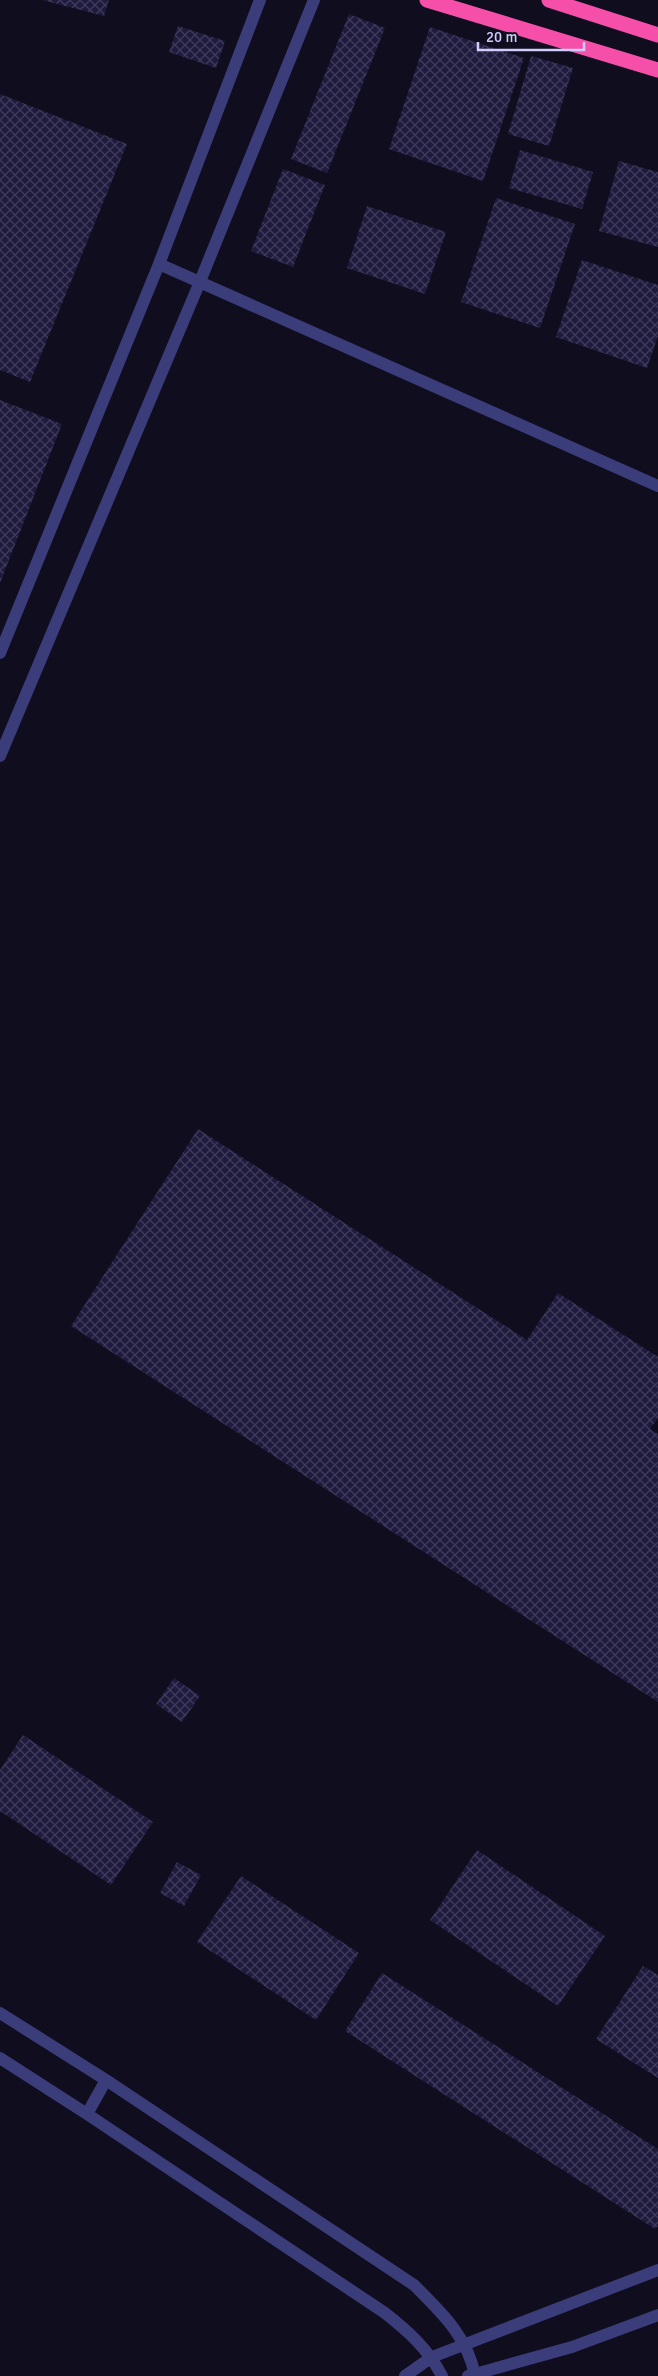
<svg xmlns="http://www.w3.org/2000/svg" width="658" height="2376" font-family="Signika,sans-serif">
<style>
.building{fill:url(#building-cross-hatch)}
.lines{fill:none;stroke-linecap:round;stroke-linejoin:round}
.minor{stroke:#3b3d7b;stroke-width:12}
.highway{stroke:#f64faa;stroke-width:15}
</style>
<defs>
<pattern id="building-cross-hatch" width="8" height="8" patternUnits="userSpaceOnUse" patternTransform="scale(1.25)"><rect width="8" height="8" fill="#1f1b3e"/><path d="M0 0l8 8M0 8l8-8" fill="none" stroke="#3e3b5b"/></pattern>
</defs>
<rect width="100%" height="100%" fill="#0f0d1e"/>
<path class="building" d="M 42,0 L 109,0 L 104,16 Z
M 349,14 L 385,28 L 327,173 L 291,159 Z
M 178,26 L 225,41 L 216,68 L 169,52 Z
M 430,27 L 524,58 L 483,181 L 389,149 Z
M 531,56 L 573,68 L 549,146 L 508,134 Z
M 0,94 L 127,144 L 30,382 L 0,370 Z
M 520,150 L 593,172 L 582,209 L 509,188 Z
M 619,161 L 658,172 L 658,247 L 599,231 Z
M 283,169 L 325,185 L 293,267 L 251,251 Z
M 496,198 L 575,224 L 540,328 L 461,302 Z
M 367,206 L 446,232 L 425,294 L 347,268 Z
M 582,260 L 658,285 L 658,336 L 647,368 L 556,337 Z
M 0,400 L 62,424 L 0,583 Z
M 198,1129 L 527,1340 L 558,1293 L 658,1357 L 658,1418 L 650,1429 L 658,1434 L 658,1702 L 71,1326 Z
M 174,1678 L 200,1696 L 182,1722 L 156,1704 Z
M 23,1735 L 153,1822 L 111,1885 L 0,1811 L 0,1770 Z
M 477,1850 L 605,1936 L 558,2006 L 430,1920 Z
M 177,1862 L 201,1875 L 184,1906 L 160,1893 Z
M 241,1876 L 359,1953 L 316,2020 L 197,1942 Z
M 643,1966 L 658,1975 L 658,2078 L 596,2039 Z
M 382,1973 L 658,2149 L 658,2226 L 655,2229 L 345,2031 Z"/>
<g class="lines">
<path class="minor" d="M 159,264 L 658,486
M 0,653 L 159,264 L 260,0
M 0,756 L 199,284 L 314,0
M 0,2013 L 106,2080 L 414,2285 C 441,2312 468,2337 475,2376
M 0,2058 L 87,2114 L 385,2313 C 408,2331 428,2349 442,2376
M 87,2114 L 106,2080
M 405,2376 L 432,2357 L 658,2270
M 468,2376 L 572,2347 L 658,2315"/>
<path class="highway" d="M 427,0 L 658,70
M 549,0 L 658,35"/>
</g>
<path d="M478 42v8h106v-8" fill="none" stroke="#d0cdfc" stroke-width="2.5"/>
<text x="486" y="42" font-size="15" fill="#d0cdfc" stroke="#0f0d1e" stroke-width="4" paint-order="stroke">20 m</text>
</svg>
